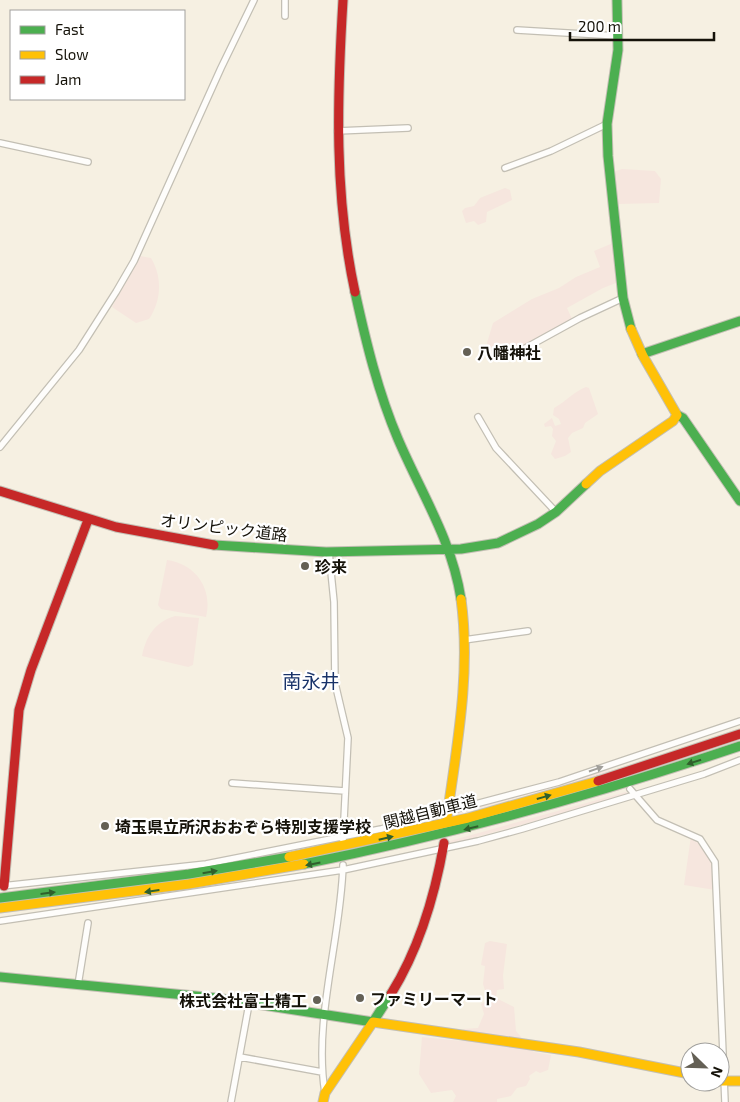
<svg xmlns="http://www.w3.org/2000/svg" width="740" height="1102" font-family="'Exo 2','Noto Sans JP',sans-serif">
<style>
.green{fill:#f6e6de}
.lines{fill:none;stroke-linecap:round;stroke-linejoin:round}
.street-casing{stroke:#c3bfb4;stroke-width:8}
.fast-casing{stroke:#c3bfb4;stroke-width:11}
.slow-casing{stroke:#c3bfb4;stroke-width:11}
.jam-casing{stroke:#c3bfb4;stroke-width:11}
.street{stroke:#fefdfb;stroke-width:5.5}
.fast{stroke:#4caf50;stroke-width:9}
.slow{stroke:#ffc107;stroke-width:9}
.jam{stroke:#c62828;stroke-width:9}
.oneway{fill:#30602c}
.oneway2{fill:#a19f9a}
.poi-dot{fill:#646055;stroke:#fff;stroke-width:2}
.labels{text-anchor:middle;dominant-baseline:central;stroke-width:4.5;stroke-linejoin:round;paint-order:stroke}
.poi-label{font-size:16px;font-weight:bold;fill:#151209;stroke:#fff;text-anchor:start}
.street-label{font-size:16px;fill:#151209;stroke:#fff}
.quarter-label{font-size:19px;fill:#193369;stroke:#fff}
</style>
<rect width="100%" height="100%" fill="#f6f0e2"/>
<path class="green" d="M 622,169 L 655,171 L 661,179 L 659,203 L 619,204 C 614,197 612,178 616,171 Z
M 505,188 L 510,190 L 512,200 L 487,212 L 486,222 L 478,225 L 474,221 L 466,223 L 462,211 L 465,208 L 474,206 L 480,198 Z
M 613,243 L 617,276 L 616,283 L 603,288 L 567,308 L 572,319 L 505,355 L 500,348 L 489,351 L 487,343 L 493,323 L 532,299 L 559,288 L 576,277 L 600,267 L 594,251 Z
M 140,256 L 151,258 C 163,278 161,301 149,319 L 136,323 L 112,307 Z
M 586,387 L 589,388 L 598,414 L 585,423 L 583,428 L 572,433 L 568,438 L 571,452 L 565,456 L 555,459 L 551,454 L 556,441 L 552,436 L 553,429 L 551,426 L 545,427 L 544,424 L 552,418 L 555,426 L 561,424 L 559,419 L 553,415 L 554,408 C 567,401 573,392 586,387 Z
M 167,560 C 196,564 213,589 206,617 L 161,609 L 158,605 Z
M 175,616 L 199,618 L 193,665 L 188,667 L 142,656 C 146,636 155,622 175,616 Z
M 607,768 L 611,772 L 451,816 L 452,812 Z
M 626,792 L 629,795 L 448,845 L 446,842 Z
M 691,836 C 712,849 713,867 715,890 L 684,885 Z
M 490,941 L 507,944 L 503,976 L 504,989 L 497,990 L 496,998 L 514,1007 L 516,1031 L 534,1052 L 551,1055 L 548,1070 L 540,1073 L 536,1071 L 529,1076 L 530,1079 L 526,1086 L 517,1088 L 511,1096 L 497,1099 L 497,1102 L 453,1102 L 456,1096 L 452,1090 L 431,1093 L 419,1074 L 422,1037 L 462,1041 L 463,1029 L 478,1028 L 484,1014 L 481,1004 L 488,1000 L 483,984 L 485,966 L 481,965 L 485,943 Z"/>
<g class="lines">
<g class="street-casing">
<path id="street" d="M 285,0 L 285,16
M 517,30 L 618,36
M 337,131 L 408,128
M 0,143 L 88,162
M 505,168 L 551,151 L 607,124
M 520,351 L 580,318 L 623,298
M 478,417 L 496,448 L 556,512
M 0,447 L 79,350 L 116,292 L 134,261 L 221,68 L 254,0
M 329,552 L 334,602 L 335,683 L 348,738 L 343,840
M 464,640 L 528,631
M 232,783 L 345,791
M 630,789 L 657,820 L 700,839 L 715,862 L 725,1102
M 2,886 L 206,864 L 381,829 L 559,782 L 740,721
M 0,921 L 343,870 L 478,841 L 522,829 L 704,774 L 740,760
M 78,985 L 88,923
M 240,1057 L 322,1072
M 325,1093 C 313,1020 341,939 343,865
M 231,1102 L 249,1004"/>
</g>
<g class="fast-casing">
<path id="fast" d="M 617,0 L 618,50 L 607,124 L 608,156 L 623,298 L 631,329
M 355,292 C 366,342 378,392 398,439 C 421,493 452,540 461,599
M 642,354 L 740,321
M 677,415 L 683,418 L 740,501
M 214,545 L 326,552 L 461,549 L 498,543 L 538,524 L 556,512 L 586,484
M 304,864 C 453,834 597,794 740,746
M 0,898 L 189,874 L 289,857
M 0,977 L 216,998 L 373,1022 L 391,994"/>
</g>
<g class="slow-casing">
<path id="slow" d="M 586,484 L 600,471 L 673,421 L 677,415 L 643,356 L 631,329
M 447,817 C 457,745 471,672 461,599
M 289,857 L 468,818 L 598,781
M 0,908 L 189,884 L 304,864
M 720,1081 L 740,1081
M 323,1102 L 325,1093 L 373,1022 L 579,1052 L 690,1074"/>
</g>
<g class="jam-casing">
<path id="jam" d="M 343,0 C 337,99 334,195 355,292
M 0,491 L 116,527 L 214,545
M 598,781 L 740,734
M 4,886 L 19,710 L 31,670 L 88,520
M 391,994 C 419,949 435,895 444,843"/>
</g>
<use href="#street" class="street"/>
<use href="#fast" class="fast"/>
<use href="#slow" class="slow"/>
<use href="#jam" class="jam"/>
</g>
<defs><path id="oneway-solid" d="M-6-.8H1V-3.2L6.5 0L1 3.2V.8H-6Z" transform="scale(1.25)"/></defs>
<g class="oneway">
<use href="#oneway-solid" transform="translate(694 762) rotate(162)"/>
<use href="#oneway-solid" transform="translate(544 797) rotate(-16)"/>
<use href="#oneway-solid" transform="translate(471 828) rotate(166)"/>
<use href="#oneway-solid" transform="translate(386 838) rotate(-13)"/>
<use href="#oneway-solid" transform="translate(313 864) rotate(169)"/>
<use href="#oneway-solid" transform="translate(210 872) rotate(-10)"/>
<use href="#oneway-solid" transform="translate(152 891) rotate(172)"/>
<use href="#oneway-solid" transform="translate(48 893) rotate(-7)"/>
</g>
<use class="oneway2" href="#oneway-solid" transform="translate(596 769) rotate(-19)"/>
<g class="poi-dot">
<circle cx="467" cy="352" r="5"/>
<circle cx="305" cy="566" r="5"/>
<circle cx="105" cy="826" r="5"/>
<circle cx="360" cy="998" r="5"/>
<circle cx="317" cy="1000" r="5"/>
</g>
<g class="labels">
<g class="poi-label">
<text x="477" y="352">八幡神社</text>
<text x="315" y="566">珍来</text>
<text x="115" y="826">埼玉県立所沢おおぞら特別支援学校</text>
<text x="370" y="998">ファミリーマート</text>
<text x="307" y="1000" text-anchor="end">株式会社富士精工</text>
</g>
<g class="street-label">
<text transform="translate(224 527) rotate(7)">オリンピック道路</text>
<text transform="translate(430 811) rotate(-14)">関越自動車道</text>
</g>
<g class="quarter-label">
<text x="311" y="680">南永井</text>
</g>
</g>
<rect x="10" y="10" width="175" height="90" fill="#ffffff" stroke="#a1a09d"/>
<rect x="20" y="26" width="25" height="8" fill="#4caf50" stroke="#a1a09d"/>
<text x="55" y="35" font-size="15" fill="#151209">Fast</text>
<rect x="20" y="51" width="25" height="8" fill="#ffc107" stroke="#a1a09d"/>
<text x="55" y="60" font-size="15" fill="#151209">Slow</text>
<rect x="20" y="76" width="25" height="8" fill="#c62828" stroke="#a1a09d"/>
<text x="55" y="85" font-size="15" fill="#151209">Jam</text>
<g transform="translate(705 1067) rotate(113)"><circle r="24" fill="#ffffff" stroke="#a1a09d"/>
<path d="M0-4L9 19L0 12L-9 19Z" fill="#646055"/>
<text y="-8" font-size="14" font-weight="bold" text-anchor="middle" fill="#151209">N</text>
</g>
<path d="M570 32v8h144v-8" fill="none" stroke="#151209" stroke-width="2.5"/>
<text x="578" y="32" font-size="15" fill="#151209" stroke="#ffffff" stroke-width="4" paint-order="stroke">200 m</text>
</svg>
